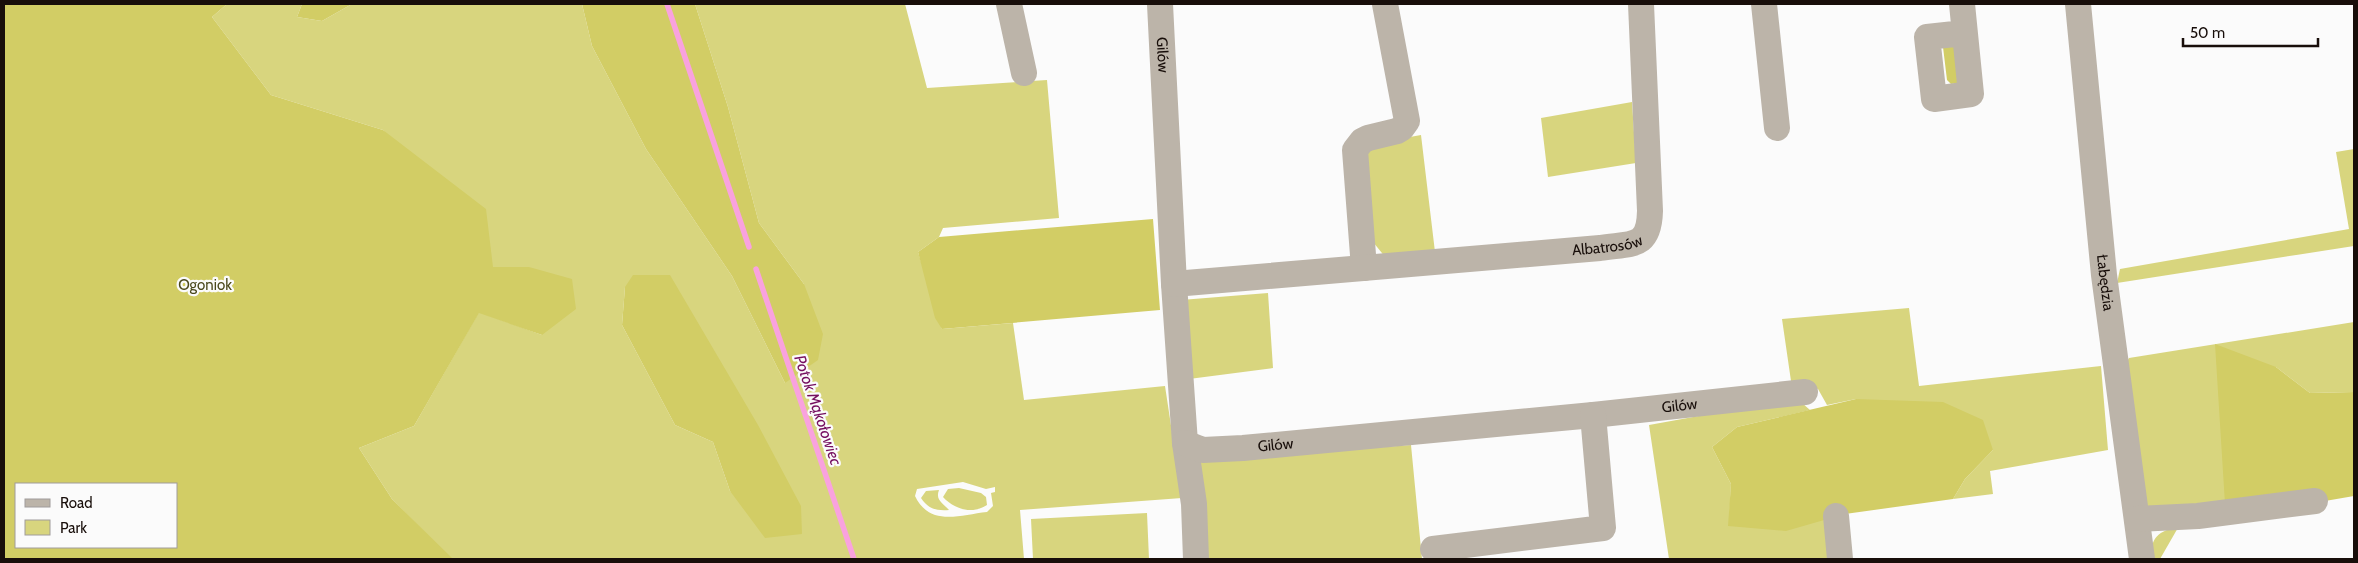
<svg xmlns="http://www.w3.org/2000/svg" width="2358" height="563" font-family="Cabin,sans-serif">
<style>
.green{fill:#d8d57e;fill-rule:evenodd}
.forest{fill:#d2cd65;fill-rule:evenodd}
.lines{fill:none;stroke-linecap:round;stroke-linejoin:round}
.stream{stroke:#f9a2de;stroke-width:5.5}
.minor{stroke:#bcb4a9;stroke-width:26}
.labels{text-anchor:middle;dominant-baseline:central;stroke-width:4.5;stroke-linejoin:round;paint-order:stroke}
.street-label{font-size:15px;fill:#180e0a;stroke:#fbfbfb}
.park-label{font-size:15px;fill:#4a481c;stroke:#fbfbfb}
.water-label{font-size:16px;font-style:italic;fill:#750f5f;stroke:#fbfbfb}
</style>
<rect width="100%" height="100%" fill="#fbfbfb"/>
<path class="green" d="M 227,4 L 302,4 L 297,17 L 322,21 L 352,4 L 582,4 L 592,46 L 646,149 L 732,276 L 785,383 L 804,284 L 759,223 L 728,107 L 695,4 L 905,4 L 927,88 L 1047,80 L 1059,218 L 943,228 L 939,237 L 918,252 L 942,329 L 1013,323 L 1024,400 L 1165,386 L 1182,498 L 1020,510 L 1024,559 L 450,558 L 392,499 L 359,448 L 414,426 L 479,312 L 542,335 L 529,267 L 492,267 L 383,130 L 271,95 L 212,17 ZM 625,287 L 802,534 L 730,491 L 713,442 L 675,425 L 622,325 ZM 963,482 L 986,489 L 995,487 L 995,492 L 991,493 L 993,506 L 987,512 C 959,515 930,527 915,496 L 917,489 Z
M 1632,102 L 1636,163 L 1548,177 L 1541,118 Z
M 1421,135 L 1435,252 L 1386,258 L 1373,242 L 1363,156 L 1371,144 Z
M 2354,149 L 2354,246 L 2117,283 L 2120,269 L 2349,229 L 2336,152 Z
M 1268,293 L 1273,368 L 1189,379 L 1181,300 Z
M 1909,308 L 1919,386 L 2101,366 L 2108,450 L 1990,471 L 1993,494 L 1953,499 L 1965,479 L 1993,450 L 1856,399 L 1827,405 L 1818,389 L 1791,381 L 1782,319 Z
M 2354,322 L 2354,392 L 2310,393 L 2276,367 L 2225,504 L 2152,512 L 2141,501 L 2123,368 L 2129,358 Z
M 1776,402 L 1802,403 L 1810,410 L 1737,427 L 1712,447 L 1731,484 L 1729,526 L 1828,518 L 1831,558 L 1669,559 L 1649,425 Z
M 1411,445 L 1422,559 L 1203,559 L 1194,461 Z
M 959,488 L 981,493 L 986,497 L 987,505 C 972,515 954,509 943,497 L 948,489 Z
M 939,490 C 935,500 943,503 949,510 C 937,511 928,509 921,498 L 926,491 Z
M 1147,513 L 1149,559 L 1033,559 L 1031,519 Z
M 2179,526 L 2160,559 L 2151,559 C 2151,536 2158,532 2179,526 Z"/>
<path class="forest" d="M 4,4 L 227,4 L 212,17 L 271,95 L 383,130 L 486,209 L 493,267 L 529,267 L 572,279 L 576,309 L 542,335 L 479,313 L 414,426 L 359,448 L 392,499 L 453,559 L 4,559 ZM 176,484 L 176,547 L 16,547 L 16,484 Z
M 302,4 L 352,4 L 322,21 L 297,17 Z
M 582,4 L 695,4 L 728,107 L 759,223 L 804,284 L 823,334 L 818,360 L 785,383 L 732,276 L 646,149 L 592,46 Z
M 1955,37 L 1962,82 L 1951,84 L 1947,80 L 1943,47 Z
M 1153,219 L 1160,310 L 942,329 L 935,318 L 918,252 L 939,237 Z
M 633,275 L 670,275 L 758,425 L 801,506 L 802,534 L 765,538 L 730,491 L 713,442 L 675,425 L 622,325 L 625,287 Z
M 2215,344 L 2276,367 L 2310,393 L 2354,392 L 2354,496 L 2325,501 L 2225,504 Z
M 1856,399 L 1943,402 L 1983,420 L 1993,450 L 1965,479 L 1953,499 L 1845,514 L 1786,531 L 1728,526 L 1731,484 L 1712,447 L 1737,427 Z"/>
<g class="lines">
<path class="stream" d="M 667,4 L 749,247
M 756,269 L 854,559"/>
<g class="minor">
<path d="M 1009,4 L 1024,73"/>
<path id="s1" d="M 1160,4 L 1174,284 L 1185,443 L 1194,504 L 1196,559"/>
<path d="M 1764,4 L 1777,128"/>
<path d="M 1962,4 L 1971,94 L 1934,99 L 1927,37 L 1964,33"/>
<path id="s2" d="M 2078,4 L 2104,275 L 2142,559"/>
<path d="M 1364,268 L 1355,150 L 1362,141 L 1368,138 L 1397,131 L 1402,128 L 1407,121 L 1385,4"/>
<path id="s3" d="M 1174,284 L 1600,248 C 1632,243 1649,249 1650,211 L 1641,4"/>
<path id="s4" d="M 1185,443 L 1203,450 L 1243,448 L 1593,415 L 1805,392"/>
<path d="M 1836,516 L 1840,559"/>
<path d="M 2137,519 L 2198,516 L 2315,501"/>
<path d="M 1433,549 L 1603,528 L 1593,415"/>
</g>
</g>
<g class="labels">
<g class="street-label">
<text stroke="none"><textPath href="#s1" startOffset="51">Gilów</textPath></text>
<text stroke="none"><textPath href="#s3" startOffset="435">Albatrosów</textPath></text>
<text stroke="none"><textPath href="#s2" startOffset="280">Łabędzia</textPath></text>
<text stroke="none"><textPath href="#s4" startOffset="498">Gilów</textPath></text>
<text stroke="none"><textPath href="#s4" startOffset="92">Gilów</textPath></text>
</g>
<g class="park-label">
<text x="205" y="285">Ogoniok</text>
</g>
<g class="water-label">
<text transform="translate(818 410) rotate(71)">Potok Mąkołowiec</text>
</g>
</g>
<rect width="2358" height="563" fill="none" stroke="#180e0a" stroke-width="10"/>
<rect x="15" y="483" width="162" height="65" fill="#fbfbfb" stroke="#a09c9b"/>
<rect x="25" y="499" width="25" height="8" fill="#bcb4a9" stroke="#a09c9b"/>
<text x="60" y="508" font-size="15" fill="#180e0a">Road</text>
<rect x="25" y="520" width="25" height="15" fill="#d8d57e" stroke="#a09c9b"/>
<text x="60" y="533" font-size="15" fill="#180e0a">Park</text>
<path d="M2183 38v8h135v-8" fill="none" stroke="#180e0a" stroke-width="2.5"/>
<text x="2190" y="38" font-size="15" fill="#180e0a" stroke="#fbfbfb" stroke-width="4" paint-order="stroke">50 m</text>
</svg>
